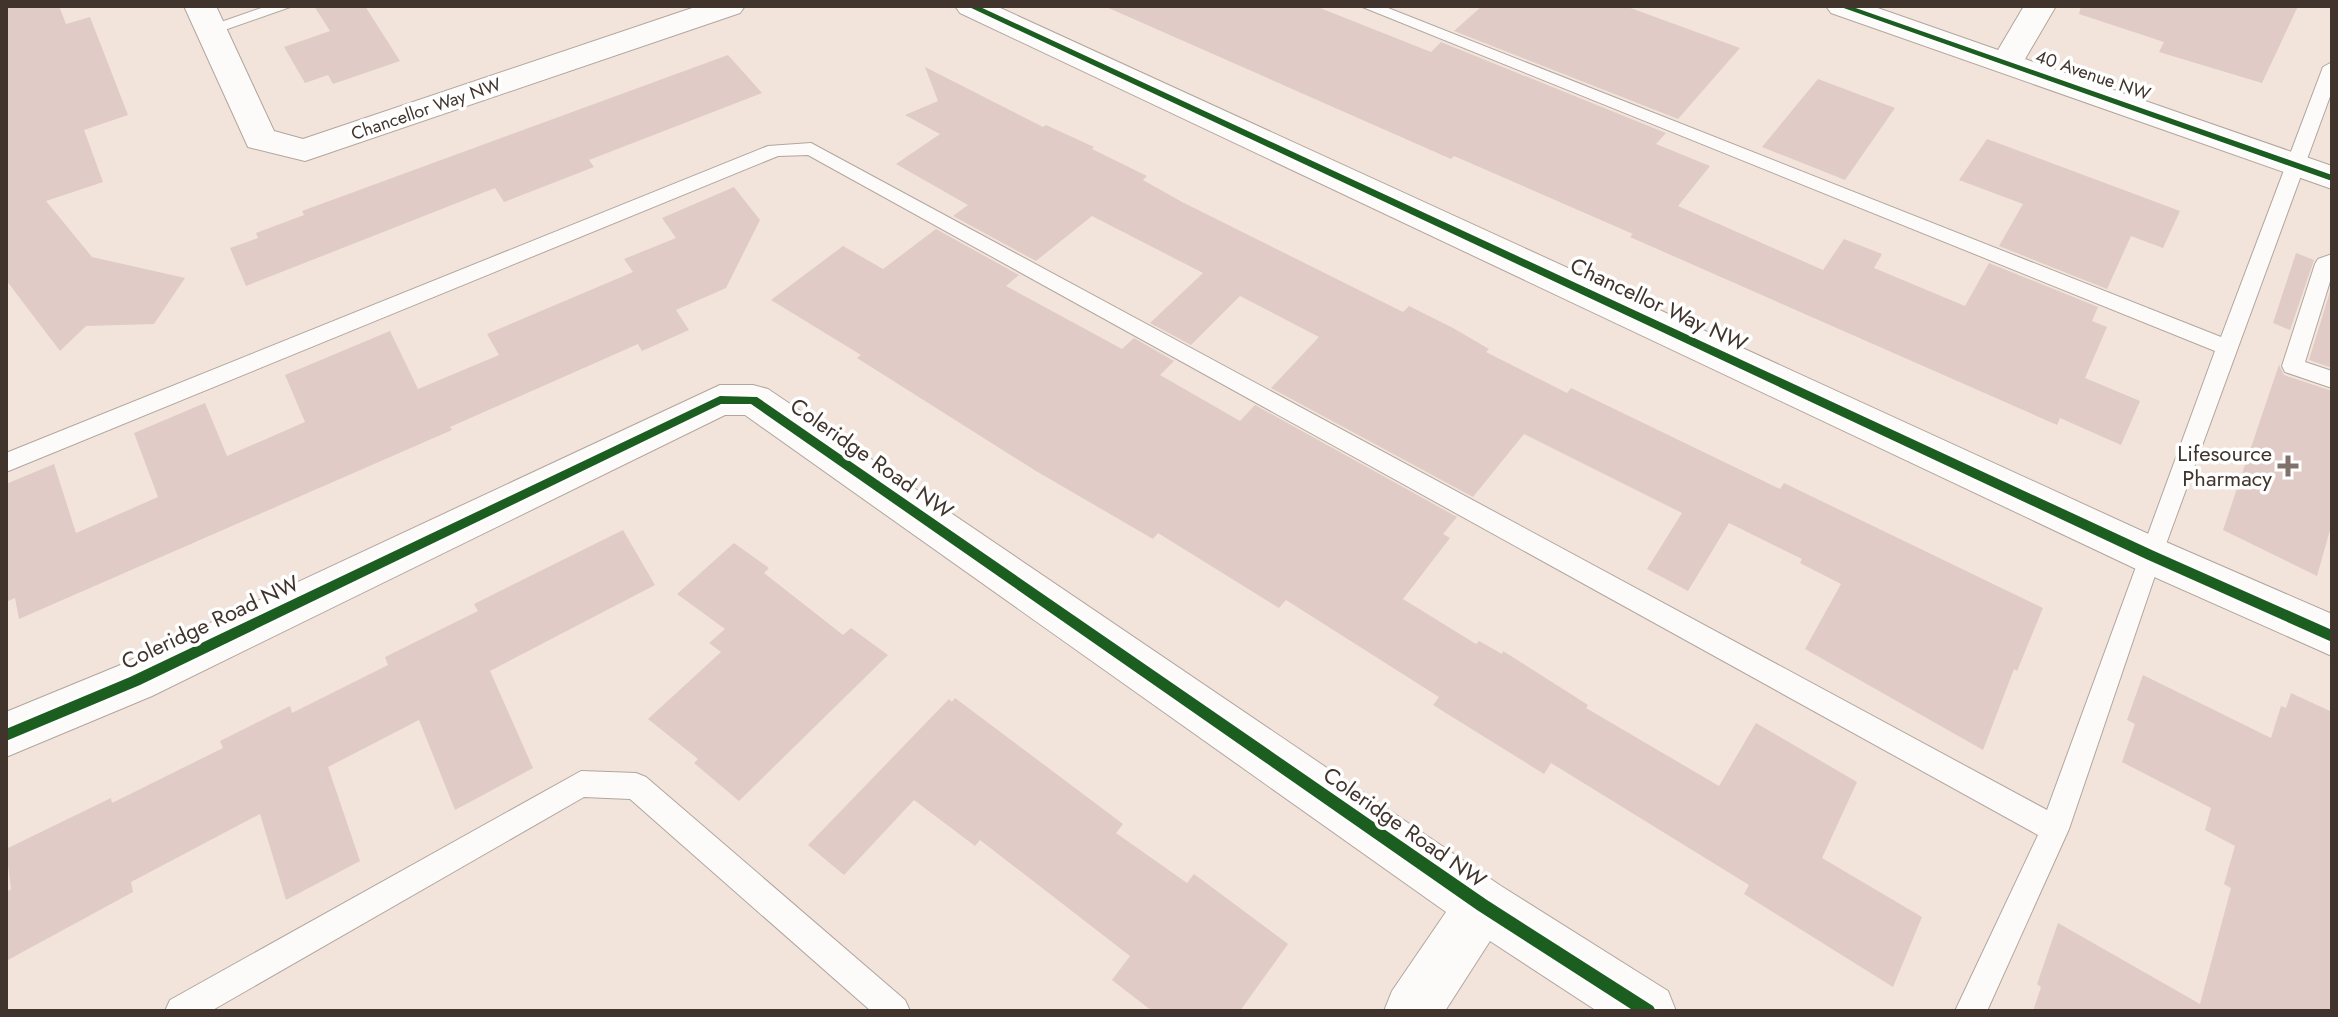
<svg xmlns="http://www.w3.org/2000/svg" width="2338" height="1017" font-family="Jost,sans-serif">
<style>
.building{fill:#e0cbc6}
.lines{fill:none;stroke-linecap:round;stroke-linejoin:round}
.service-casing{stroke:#b1a69e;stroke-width:2}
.minor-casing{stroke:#b1a69e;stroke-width:2}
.service{fill:#fdfbfa;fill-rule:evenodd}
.minor{fill:#fdfbfa;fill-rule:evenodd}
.cycleway-casing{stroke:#fff;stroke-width:5}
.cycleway{fill:#1b5e20;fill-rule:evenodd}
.poi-dot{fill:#7e726a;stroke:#fff;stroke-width:3}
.labels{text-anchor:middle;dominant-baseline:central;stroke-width:7;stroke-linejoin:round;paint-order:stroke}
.far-street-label{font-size:18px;fill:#40342d;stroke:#fff}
.street-label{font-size:22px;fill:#40342d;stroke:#fff}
.poi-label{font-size:22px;fill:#40342d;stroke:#fff;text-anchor:end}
</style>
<rect width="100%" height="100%" fill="#f2e4db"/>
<path class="building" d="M 6,6 L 59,6 L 66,24 L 90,17 L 128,115 L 84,130 L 103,182 L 46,201 L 92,257 L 185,278 L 154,324 L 86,326 L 60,351 L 6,280 Z
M 314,6 L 365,6 L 400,61 L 333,84 L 328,75 L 305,83 L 284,47 L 330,31 Z
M 1104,6 L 1315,6 L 1431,52 L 1441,42 L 1666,133 L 1656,144 L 1710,166 L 1678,206 L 1823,270 L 1844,239 L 1882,254 L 1874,268 L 1965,306 L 1989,263 L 2098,307 L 2092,321 L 2107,327 L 2085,378 L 2140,401 L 2121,445 L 2060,418 L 2057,425 L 1630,237 L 1633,234 L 1454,156 L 1451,159 Z
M 1482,6 L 1625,6 L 1740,48 L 1678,119 L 1454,31 Z
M 2081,6 L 2298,6 L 2262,83 L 2159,52 L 2164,42 L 2079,14 Z
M 728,55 L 762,93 L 589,160 L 594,167 L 504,202 L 495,188 L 246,286 L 230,248 L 258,238 L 256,233 L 304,215 L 302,211 Z
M 925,67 L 1043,127 L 1046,125 L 1094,147 L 1092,149 L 1147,176 L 1143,180 L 1182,202 L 1403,312 L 1409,306 L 1453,328 L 1489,349 L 1486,352 L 1567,393 L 1571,388 L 1780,489 L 1784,483 L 2043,608 L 2017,671 L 2014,669 L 1983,750 L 1805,649 L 1841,584 L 1800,563 L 1802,559 L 1729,523 L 1688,591 L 1647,569 L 1682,513 L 1524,434 L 1473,497 L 1271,388 L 1319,337 L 1240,296 L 1191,345 L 1150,323 L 1203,273 L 1092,216 L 1036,261 L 953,216 L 968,205 L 896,164 L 940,134 L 905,115 L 938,101 Z
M 1818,79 L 1895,108 L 1845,180 L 1762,147 Z
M 1987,139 L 2180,211 L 2163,248 L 2131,236 L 2107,289 L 1999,246 L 2023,204 L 1959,180 Z
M 734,187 L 760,220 L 726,288 L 676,310 L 689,330 L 642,351 L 638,344 L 450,427 L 452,430 L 19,619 L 15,598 L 6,602 L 6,484 L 54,464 L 76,533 L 158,497 L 134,433 L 205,403 L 227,456 L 305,422 L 285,375 L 390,331 L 418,389 L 499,355 L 487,334 L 633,272 L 624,259 L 676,238 L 662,218 Z
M 936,229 L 1019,275 L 1006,286 L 1122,349 L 1134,338 L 1174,361 L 1160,375 L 1240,421 L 1255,405 L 1457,517 L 1443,534 L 1450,538 L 1403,599 L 1476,644 L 1479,641 L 1502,654 L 1503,651 L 1588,705 L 1586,708 L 1719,786 L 1756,723 L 1857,782 L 1822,858 L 1922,917 L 1893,987 L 1744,894 L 1749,885 L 1551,763 L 1544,774 L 1433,705 L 1439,697 L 1286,600 L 1279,608 L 1158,533 L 1153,539 L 1036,471 L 857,358 L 861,355 L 771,300 L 843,246 L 883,269 Z
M 2296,253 L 2314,260 L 2290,330 L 2273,323 Z
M 2332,285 L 2332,368 L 2309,360 Z
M 2284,350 L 2279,365 L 2284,375 L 2332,391 L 2332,523 L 2317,576 L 2223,530 Z
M 623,530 L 655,585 L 490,671 L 533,768 L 455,810 L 419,720 L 328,767 L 360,861 L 286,900 L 260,814 L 131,882 L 133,892 L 6,961 L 6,892 L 11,889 L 6,849 L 111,798 L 112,803 L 223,748 L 220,741 L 290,706 L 292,713 L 388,665 L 385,657 L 478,611 L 474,604 Z
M 734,543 L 769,568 L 764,573 L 843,635 L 851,628 L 888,655 L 739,801 L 694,763 L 698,759 L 648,719 L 721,652 L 709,643 L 725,629 L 677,594 Z
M 2143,675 L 2271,738 L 2281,706 L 2286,708 L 2291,693 L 2332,712 L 2332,1011 L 2033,1011 L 2041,987 L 2037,984 L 2058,923 L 2200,1004 L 2231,888 L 2224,884 L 2235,846 L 2205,830 L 2211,808 L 2122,762 L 2135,724 L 2127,720 Z
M 955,698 L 1123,824 L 1116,833 L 1187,883 L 1194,874 L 1288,944 L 1240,1011 L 1152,1011 L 1112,980 L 1130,956 L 980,840 L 975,846 L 914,800 L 844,875 L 808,845 L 949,699 L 952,702 Z"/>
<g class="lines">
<g class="service-casing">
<path id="service" d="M 267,6 L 293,6 L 216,33 L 210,34 L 201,29 Z
M 1360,6 L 1383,6 L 2221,337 L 2323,67 L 2332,62 L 2332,91 L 2162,555 L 2069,829 L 1987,1011 L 1955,1011 L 2038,835 L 808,155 L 778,156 L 6,472 L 6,453 L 768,146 L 811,143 L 2047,810 L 2215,351 Z
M 2332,254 L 2332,275 L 2305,362 L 2332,371 L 2332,388 L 2285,372 L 2282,366 L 2315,264 L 2318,259 Z
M 581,771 L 636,773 L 646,777 L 905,1000 L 910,1011 L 871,1011 L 630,799 L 584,797 L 211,1011 L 165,1011 L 170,1000 Z"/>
</g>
<g class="minor-casing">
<path id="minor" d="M 184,6 L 216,6 L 274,131 L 303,139 L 698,6 L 745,6 L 740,13 L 305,161 L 248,147 Z
M 955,6 L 996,6 L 2166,542 L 2332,614 L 2332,656 L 2134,568 L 960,13 Z
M 1826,6 L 1872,6 L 1998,50 L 2024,6 L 2056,6 L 2025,59 L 2332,166 L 2332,189 L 1831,13 Z
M 720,385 L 753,385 L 768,389 L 1501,886 L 1668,991 L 1676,1011 L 1597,1011 L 1490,941 L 1445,1011 L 1384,1011 L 1392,991 L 1446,912 L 745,415 L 725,415 L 152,696 L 6,757 L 6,712 L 118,666 Z"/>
</g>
<use href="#service" class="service"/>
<use href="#minor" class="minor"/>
<g class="cycleway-casing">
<path id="cycleway" d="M 967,6 L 978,6 L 2154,551 L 2332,630 L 2332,642 L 2146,559 Z
M 1838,6 L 1850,6 L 2332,175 L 2332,181 Z
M 720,396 L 757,397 L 1487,900 L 1653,1006 L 1656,1011 L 1634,1011 L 1477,910 L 751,404 L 721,404 L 140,685 L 6,741 L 6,729 L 130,677 Z"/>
</g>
<use href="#cycleway" class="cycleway"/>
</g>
<path class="poi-dot" d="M2284 454h8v8h8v8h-8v8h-8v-8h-8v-8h8z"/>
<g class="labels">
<g class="far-street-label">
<text transform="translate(2093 75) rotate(19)">40 Avenue NW</text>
<text transform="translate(426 109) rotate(-19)">Chancellor Way NW</text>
</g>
<g class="street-label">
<text transform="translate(1659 304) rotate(25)">Chancellor Way NW</text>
<text transform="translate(872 458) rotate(35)">Coleridge Road NW</text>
<text transform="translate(210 622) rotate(-25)">Coleridge Road NW</text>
<text transform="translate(1405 827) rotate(35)">Coleridge Road NW</text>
</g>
<g class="poi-label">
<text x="2272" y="453">Lifesource<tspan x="2272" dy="25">Pharmacy</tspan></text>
</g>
</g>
<rect width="2338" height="1017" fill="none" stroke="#40342d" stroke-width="16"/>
</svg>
